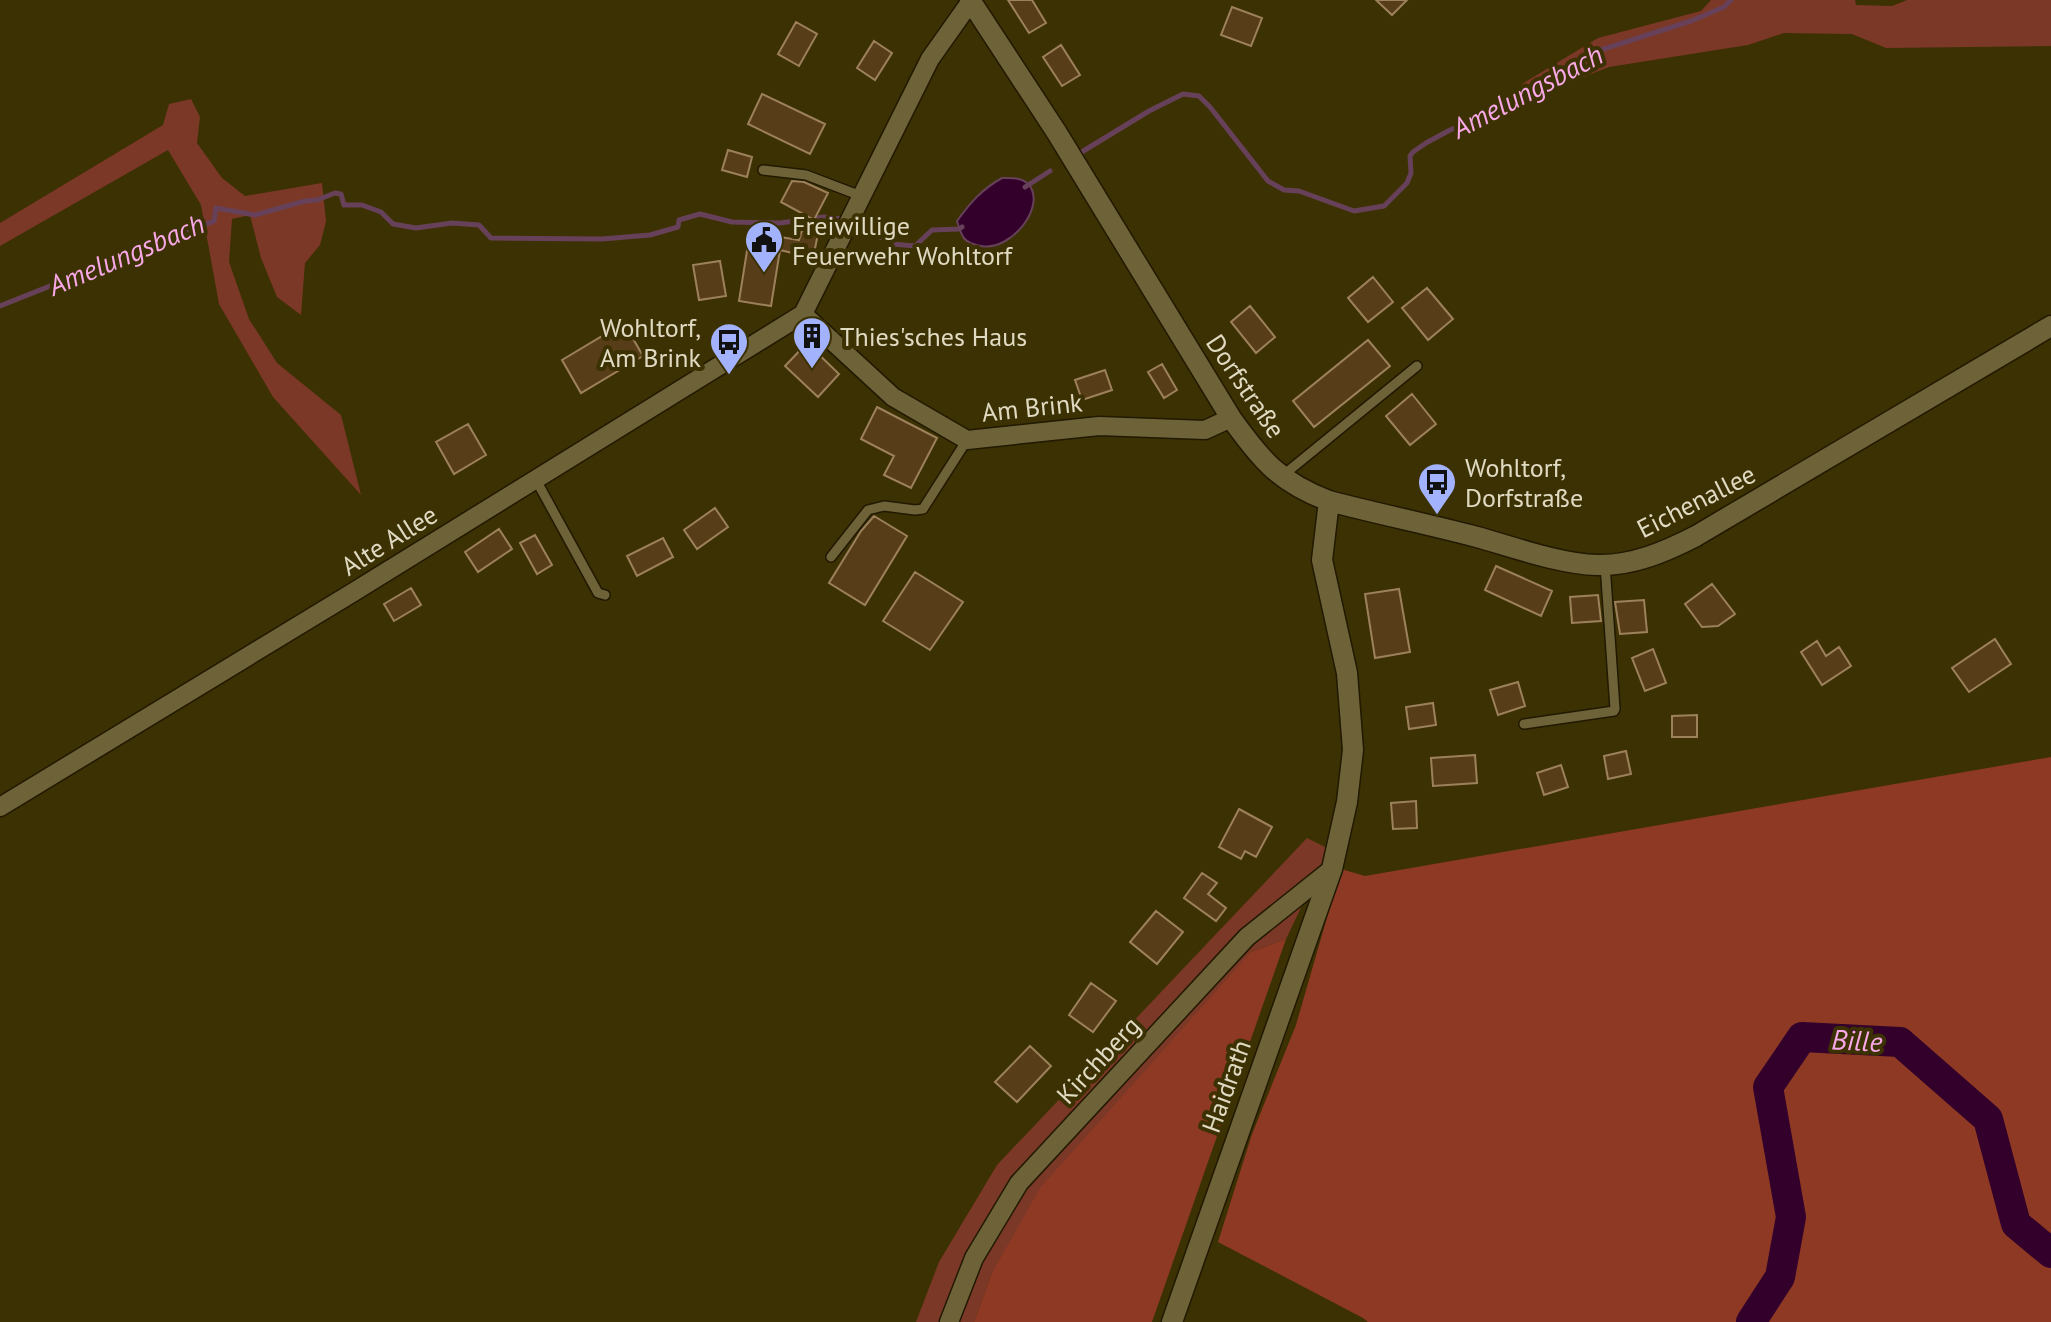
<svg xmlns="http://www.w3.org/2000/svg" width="2051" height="1322" font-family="'PT Sans',sans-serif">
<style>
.green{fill:#7b3827}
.forest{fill:#8e3923}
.water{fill:#33002c;stroke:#674159;stroke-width:2}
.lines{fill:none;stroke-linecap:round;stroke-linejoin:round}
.stream{stroke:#674159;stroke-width:5}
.river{stroke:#33002c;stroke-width:30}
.building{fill:#573e19;stroke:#9d815c;stroke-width:2}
.service-casing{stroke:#211900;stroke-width:12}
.minor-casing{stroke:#211900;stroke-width:21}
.tertiary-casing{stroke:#211900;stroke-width:23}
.service{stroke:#6e6338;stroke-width:9}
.minor{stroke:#6e6338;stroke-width:18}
.tertiary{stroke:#6e6338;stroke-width:20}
.labels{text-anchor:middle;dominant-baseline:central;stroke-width:8;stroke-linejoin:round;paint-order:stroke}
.poi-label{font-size:26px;fill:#e0dac3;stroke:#3c3103;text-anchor:start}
.street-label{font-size:26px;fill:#e0dac3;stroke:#3c3103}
.water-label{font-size:28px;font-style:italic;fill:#f8a8e6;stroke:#3c3103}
</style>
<rect width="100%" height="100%" fill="#3c3103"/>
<path class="green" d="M 1711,0 L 1855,0 L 1856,5 L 1892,6 L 1907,0 L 2051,0 L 2051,46 L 1886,48 L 1852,34 L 1784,33 L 1748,45 L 1609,67 L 1517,103 L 1522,84 L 1598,38 L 1701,11 Z
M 191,99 L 200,117 L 197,143 L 222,178 L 245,196 L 322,183 L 326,221 L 320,245 L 305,263 L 301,315 L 277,297 L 261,258 L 250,215 L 232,219 L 229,262 L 249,319 L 277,363 L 341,415 L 361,495 L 273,397 L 219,304 L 201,205 L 168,150 L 0,246 L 0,223 L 163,125 L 169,104 Z
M 1307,838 L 1329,849 L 1286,939 L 1251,952 L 992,1273 L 974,1322 L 916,1322 L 939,1262 L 997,1165 Z"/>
<path class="forest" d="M 2051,757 L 2051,1322 L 1368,1322 L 1363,1318 L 1218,1242 L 1252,1134 L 1296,1025 L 1341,869 L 1365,876 Z
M 1286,939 L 1152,1322 L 974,1322 L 992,1273 L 1040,1188 L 1251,952 Z"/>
<path class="water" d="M 1002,178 C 1010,178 1020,177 1027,183 C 1049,203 1012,252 981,246 C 964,243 962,238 957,221 C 970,203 982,189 1002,178 Z"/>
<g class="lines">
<path class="stream" d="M 1080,153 L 1149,111 L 1183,94 L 1199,96 L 1210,107 L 1268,181 L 1284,190 L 1299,191 L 1354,211 L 1384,206 L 1407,183 L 1411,173 L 1410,156 L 1413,152 L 1426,143 L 1450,130 L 1513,105 L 1539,82 L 1591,53 L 1691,21 L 1724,7 L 1731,0
M 1025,187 L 1050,171
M 855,223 L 893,244 L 915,246 L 932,230 L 959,229 L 962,227
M 0,306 L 214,221 L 216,208 L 255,215 L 305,201 L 317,200 L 335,193 L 341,194 L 344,205 L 362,205 L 381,212 L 393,224 L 416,228 L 452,223 L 479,225 L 491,238 L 602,239 L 650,235 L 678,227 L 679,220 L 700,214 L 732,222 L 780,223 L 824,217 L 842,219"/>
<path class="river" d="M 1751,1322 L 1780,1277 L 1791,1217 L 1768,1087 L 1802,1037 L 1900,1042 L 1988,1119 L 2016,1224 L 2051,1253"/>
</g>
<path class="building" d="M 1008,0 L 1032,0 L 1046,23 L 1029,33 Z
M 1376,0 L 1407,0 L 1392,15 Z
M 1232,7 L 1262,18 L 1251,46 L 1221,35 Z
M 796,22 L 817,34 L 799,66 L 778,54 Z
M 874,41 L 892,53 L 875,80 L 857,68 Z
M 1061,45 L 1080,75 L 1062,86 L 1043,57 Z
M 762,94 L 825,124 L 810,154 L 748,124 Z
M 728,150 L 752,157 L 747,177 L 722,170 Z
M 792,181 L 804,182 L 828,193 L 814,220 L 781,202 Z
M 802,230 L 818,234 L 813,258 L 780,250 L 771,306 L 739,301 L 750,232 L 799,240 Z
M 720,261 L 726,296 L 699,300 L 693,265 Z
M 1373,277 L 1393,302 L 1368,322 L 1348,298 Z
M 1427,288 L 1453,319 L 1428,340 L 1402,308 Z
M 1250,306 L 1275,337 L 1256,353 L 1231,322 Z
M 624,323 L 643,356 L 581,393 L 562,360 Z
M 1368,340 L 1390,366 L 1314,427 L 1293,401 Z
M 807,343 L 839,374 L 818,397 L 785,366 Z
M 1162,364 L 1177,390 L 1164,398 L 1148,372 Z
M 1105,370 L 1112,390 L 1082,400 L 1075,380 Z
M 1412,394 L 1436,424 L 1410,445 L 1386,416 Z
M 877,407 L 937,438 L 911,488 L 884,475 L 894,456 L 861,439 Z
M 468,424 L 486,455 L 454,474 L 436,442 Z
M 715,508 L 728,527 L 697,549 L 684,530 Z
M 874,516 L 907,536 L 865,605 L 829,583 L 861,531 Z
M 499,529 L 512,549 L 478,572 L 465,552 Z
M 535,535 L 552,565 L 537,574 L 520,543 Z
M 663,538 L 673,557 L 637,576 L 627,556 Z
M 1496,566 L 1552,591 L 1541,616 L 1485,590 Z
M 915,572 L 963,602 L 930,650 L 883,621 Z
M 1712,584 L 1735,614 L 1718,626 L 1702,627 L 1685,604 Z
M 411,588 L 421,605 L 394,621 L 384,604 Z
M 1399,589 L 1410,652 L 1375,658 L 1365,594 Z
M 1598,595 L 1601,621 L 1572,623 L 1570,597 Z
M 1644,600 L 1647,632 L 1620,634 L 1615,602 Z
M 1995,639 L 2011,664 L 1969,692 L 1952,668 Z
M 1817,641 L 1826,656 L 1839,647 L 1851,666 L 1822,685 L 1801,652 Z
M 1653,649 L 1666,683 L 1645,691 L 1632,658 Z
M 1518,682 L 1525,706 L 1498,715 L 1490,690 Z
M 1433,703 L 1436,725 L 1409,729 L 1406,707 Z
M 1697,715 L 1697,737 L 1672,737 L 1672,716 Z
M 1626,751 L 1631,774 L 1608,779 L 1604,756 Z
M 1475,755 L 1477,783 L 1433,786 L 1431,758 Z
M 1561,765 L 1568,787 L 1544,795 L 1537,773 Z
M 1416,801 L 1417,828 L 1393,829 L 1391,803 Z
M 1239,809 L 1272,827 L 1256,857 L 1245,851 L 1241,859 L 1219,847 Z
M 1202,873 L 1217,883 L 1208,894 L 1226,908 L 1216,921 L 1184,898 Z
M 1156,911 L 1183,932 L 1157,964 L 1130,942 Z
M 1091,983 L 1116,1001 L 1093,1032 L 1069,1015 Z
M 1030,1046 L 1051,1066 L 1017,1102 L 995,1082 Z"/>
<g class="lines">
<g class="service-casing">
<path id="service" d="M 763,170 L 806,175 L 861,196
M 1281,477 L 1417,366
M 536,480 L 598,593 L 605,595
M 831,557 L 868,510 L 884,506 L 915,510 L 923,509 L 967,440
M 1524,724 L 1614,711 L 1615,709 L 1605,564"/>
</g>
<g class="minor-casing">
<path id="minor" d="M 803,314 L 893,397 L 967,440 L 1099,426 L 1205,430 L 1231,418
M 803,314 L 930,59 L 971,1
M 0,807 L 352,593 L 803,314
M 949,1322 L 974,1258 L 1019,1183 L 1247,937 L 1332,869"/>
</g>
<g class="tertiary-casing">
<path id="tertiary" d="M 970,0 L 1057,133 L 1231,418 C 1261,460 1279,482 1329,501 C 1378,514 1428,524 1477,537 C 1513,547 1560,564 1597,565 C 1632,566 1665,552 1696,536 L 2051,326
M 1172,1322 L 1332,869 L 1347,802 L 1353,750 L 1347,673 L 1322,560 L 1329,501"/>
</g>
<use href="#service" class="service"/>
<use href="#minor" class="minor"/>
<use href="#tertiary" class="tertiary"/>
</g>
<defs>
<g id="civic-pin" transform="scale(2)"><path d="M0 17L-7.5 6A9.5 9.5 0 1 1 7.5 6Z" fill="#a3b2fd" stroke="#3c3103"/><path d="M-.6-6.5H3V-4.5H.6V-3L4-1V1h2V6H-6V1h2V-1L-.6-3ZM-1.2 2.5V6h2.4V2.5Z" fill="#111"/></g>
<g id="building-pin" transform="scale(2)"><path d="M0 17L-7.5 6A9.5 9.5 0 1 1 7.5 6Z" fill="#a3b2fd" stroke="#3c3103"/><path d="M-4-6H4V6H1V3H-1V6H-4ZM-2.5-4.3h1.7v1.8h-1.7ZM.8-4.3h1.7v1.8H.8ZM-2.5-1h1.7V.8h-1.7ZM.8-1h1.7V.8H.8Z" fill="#111"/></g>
<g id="bus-pin" transform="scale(2)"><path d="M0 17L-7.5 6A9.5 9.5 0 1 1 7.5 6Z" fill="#a3b2fd" stroke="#3c3103"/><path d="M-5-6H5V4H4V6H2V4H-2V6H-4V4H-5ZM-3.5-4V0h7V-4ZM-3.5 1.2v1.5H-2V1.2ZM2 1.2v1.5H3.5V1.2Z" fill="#111"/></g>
</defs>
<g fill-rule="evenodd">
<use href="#civic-pin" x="764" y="240"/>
<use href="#building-pin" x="812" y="336"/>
<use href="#bus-pin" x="729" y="342"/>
<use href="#bus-pin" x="1437" y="482"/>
</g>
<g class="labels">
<g class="poi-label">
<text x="792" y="225">Freiwillige<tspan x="792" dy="30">Feuerwehr Wohltorf</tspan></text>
<text x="701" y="327" text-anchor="end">Wohltorf,<tspan x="701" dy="30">Am Brink</tspan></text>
<text x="840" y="336">Thies'sches Haus</text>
<text x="1465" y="467">Wohltorf,<tspan x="1465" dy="30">Dorfstraße</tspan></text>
</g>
<g class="street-label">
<text transform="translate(1246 386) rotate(56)">Dorfstraße</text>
<text transform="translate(1032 407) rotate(-6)">Am Brink</text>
<text transform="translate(1696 501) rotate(-27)">Eichenallee</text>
<text transform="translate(389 540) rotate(-32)">Alte Allee</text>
<text transform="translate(1098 1060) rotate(-47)">Kirchberg</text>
<text transform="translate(1226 1086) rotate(-70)">Haidrath</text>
</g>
<g class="water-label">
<text transform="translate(1527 91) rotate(-28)">Amelungsbach</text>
<text transform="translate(126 254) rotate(-23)">Amelungsbach</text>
<text transform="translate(1857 1040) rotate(3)">Bille</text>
</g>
</g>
</svg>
